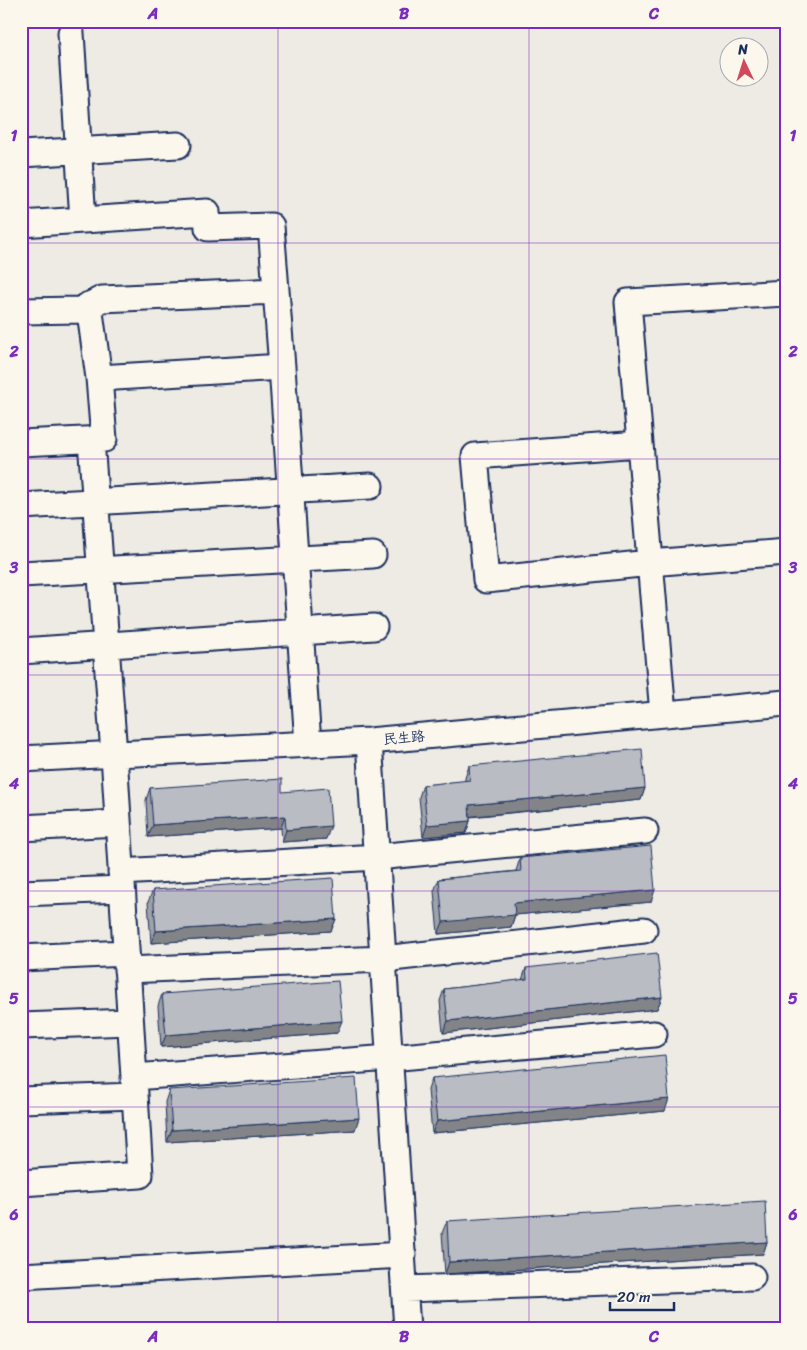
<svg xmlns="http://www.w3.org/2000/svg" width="807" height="1350" font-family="Sriracha,'LXGW WenKai TC',sans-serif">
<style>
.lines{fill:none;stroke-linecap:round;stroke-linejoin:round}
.minor-casing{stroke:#1b2f5e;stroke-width:29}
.minor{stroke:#fbf7ec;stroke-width:25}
.wall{fill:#9fa2a8;stroke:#1b2f5e}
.shaded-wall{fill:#828488;stroke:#1b2f5e}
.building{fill:#b9bcc3;stroke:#1b2f5e}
.grid{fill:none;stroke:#7b2cbf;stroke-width:1;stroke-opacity:0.55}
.labels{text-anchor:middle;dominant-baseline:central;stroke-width:4.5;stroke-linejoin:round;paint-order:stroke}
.street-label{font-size:14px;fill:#1b2f5e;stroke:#fbf7ec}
.neatline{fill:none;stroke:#7b2cbf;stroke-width:2}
.grid-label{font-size:16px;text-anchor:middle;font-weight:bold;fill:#7b2cbf}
</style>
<rect width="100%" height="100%" fill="#eeebe4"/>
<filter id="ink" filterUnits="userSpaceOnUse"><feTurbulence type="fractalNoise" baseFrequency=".02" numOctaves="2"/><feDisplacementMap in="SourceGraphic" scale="10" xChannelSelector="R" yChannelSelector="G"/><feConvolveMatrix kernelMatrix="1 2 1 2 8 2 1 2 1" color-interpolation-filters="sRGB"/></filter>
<g filter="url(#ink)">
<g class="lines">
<g class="minor-casing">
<path id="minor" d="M 71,33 L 83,220
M 21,154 L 178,145
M 21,224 L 207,212 L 208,228 L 271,226 L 282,367 L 308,744
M 89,305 L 99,378
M 21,311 L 80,310 L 102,299 L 276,291
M 21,443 L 104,439 L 99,378 L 282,367
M 640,444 L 475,456 L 486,580 L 650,563 L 786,552
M 21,506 L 370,486
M 21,574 L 373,555
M 21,651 L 374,627
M 663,714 L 628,302 L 786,293
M 369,741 L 407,1329
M 21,759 L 369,741 L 786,703
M 21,828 L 118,823
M 121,872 L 377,857 L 645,831
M 21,893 L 122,889
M 21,958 L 126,953
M 127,970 L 383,959 L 644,930
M 21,1026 L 130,1022
M 134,1077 L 390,1058 L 654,1034
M 21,1100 L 135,1096
M 21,1183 L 140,1175 L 114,754 L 91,440
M 21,1276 L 403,1255
M 405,1289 L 752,1277"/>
</g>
<use href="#minor" class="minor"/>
</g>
<path class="wall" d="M 469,766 L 645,788 L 641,800 L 470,817 L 470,821 L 466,833 L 423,837 L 419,797 L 423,785 L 465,781 L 465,778 Z
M 150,788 L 282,792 L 326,839 L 282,842 L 281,828 L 148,837 L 146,800 Z
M 520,858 L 651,902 L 515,915 L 511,927 L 438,934 L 434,891 L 439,879 L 516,871 Z
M 153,890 L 336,919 L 331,931 L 151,943 L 148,902 Z
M 526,968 L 662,997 L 657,1009 L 443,1033 L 440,1001 L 444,989 L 522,980 Z
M 162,994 L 337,1033 L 161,1047 L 158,1006 Z
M 432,1078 L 665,1111 L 432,1133 L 428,1090 Z
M 169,1090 L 355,1130 L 167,1142 L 165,1102 Z
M 447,1221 L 767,1242 L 763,1254 L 445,1274 L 442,1233 Z"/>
<path class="shaded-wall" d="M 645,788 L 641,800 L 465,817 L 469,805 Z
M 285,816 L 281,828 L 148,837 L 153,825 Z
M 470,821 L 466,833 L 423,837 L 427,825 Z
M 331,826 L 326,839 L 282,842 L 286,830 Z
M 655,890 L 651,902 L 515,915 L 511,927 L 438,934 L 443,922 L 514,903 Z
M 336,919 L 331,931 L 151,943 L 156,931 Z
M 662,997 L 657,1009 L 443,1033 L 448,1021 Z
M 342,1021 L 337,1033 L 161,1047 L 166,1035 Z
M 669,1099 L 665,1111 L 432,1133 L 437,1121 Z
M 359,1118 L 355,1130 L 167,1142 L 172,1130 Z
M 767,1242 L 763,1254 L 445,1274 L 449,1262 Z"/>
<path class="building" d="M 642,749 L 645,788 L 469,805 L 470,821 L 427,825 L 423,785 L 470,780 L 469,766 Z
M 282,779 L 282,792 L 328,788 L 331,826 L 286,830 L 285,816 L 153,825 L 150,788 Z
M 651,846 L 655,890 L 514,903 L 515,915 L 443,922 L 439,879 L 521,871 L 520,858 Z
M 333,878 L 336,919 L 156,931 L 153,890 Z
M 657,953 L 662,997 L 448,1021 L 444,989 L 527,979 L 526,968 Z
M 338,981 L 342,1021 L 166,1035 L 162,994 Z
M 665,1055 L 669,1099 L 437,1121 L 432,1078 Z
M 356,1078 L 359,1118 L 172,1130 L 169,1090 Z
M 765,1201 L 767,1242 L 449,1262 L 447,1221 Z"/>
</g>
<path class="grid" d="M 278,21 L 278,1329M 529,21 L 529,1329M 21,243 L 786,243M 21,459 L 786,459M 21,675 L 786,675M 21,891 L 786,891M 21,1107 L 786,1107"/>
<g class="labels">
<g class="street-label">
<text transform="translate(404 738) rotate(-5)">民生路</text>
</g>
</g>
<rect width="807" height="1350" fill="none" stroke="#fbf7ec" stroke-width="55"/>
<g transform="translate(744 62) rotate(356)"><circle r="24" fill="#fbf7ec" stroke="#a1a7b3"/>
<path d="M0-4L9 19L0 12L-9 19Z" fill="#d1495b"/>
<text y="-8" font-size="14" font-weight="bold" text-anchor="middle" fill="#1b2f5e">N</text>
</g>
<path d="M610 1302v8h64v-8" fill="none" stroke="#1b2f5e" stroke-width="2.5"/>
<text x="617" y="1302" font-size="15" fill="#1b2f5e" stroke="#fbf7ec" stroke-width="4" paint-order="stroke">20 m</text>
<rect x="28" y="28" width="752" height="1294" class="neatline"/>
<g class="grid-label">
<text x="153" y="19">A</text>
<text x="404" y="19">B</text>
<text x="654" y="19">C</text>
<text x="14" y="141">1</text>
<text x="793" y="141">1</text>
<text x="14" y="357">2</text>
<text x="793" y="357">2</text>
<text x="14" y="573">3</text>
<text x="793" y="573">3</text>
<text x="14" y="789">4</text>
<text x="793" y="789">4</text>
<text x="14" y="1004">5</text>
<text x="793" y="1004">5</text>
<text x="14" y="1220">6</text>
<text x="793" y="1220">6</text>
<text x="153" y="1342">A</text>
<text x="404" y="1342">B</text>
<text x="654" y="1342">C</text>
</g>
</svg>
